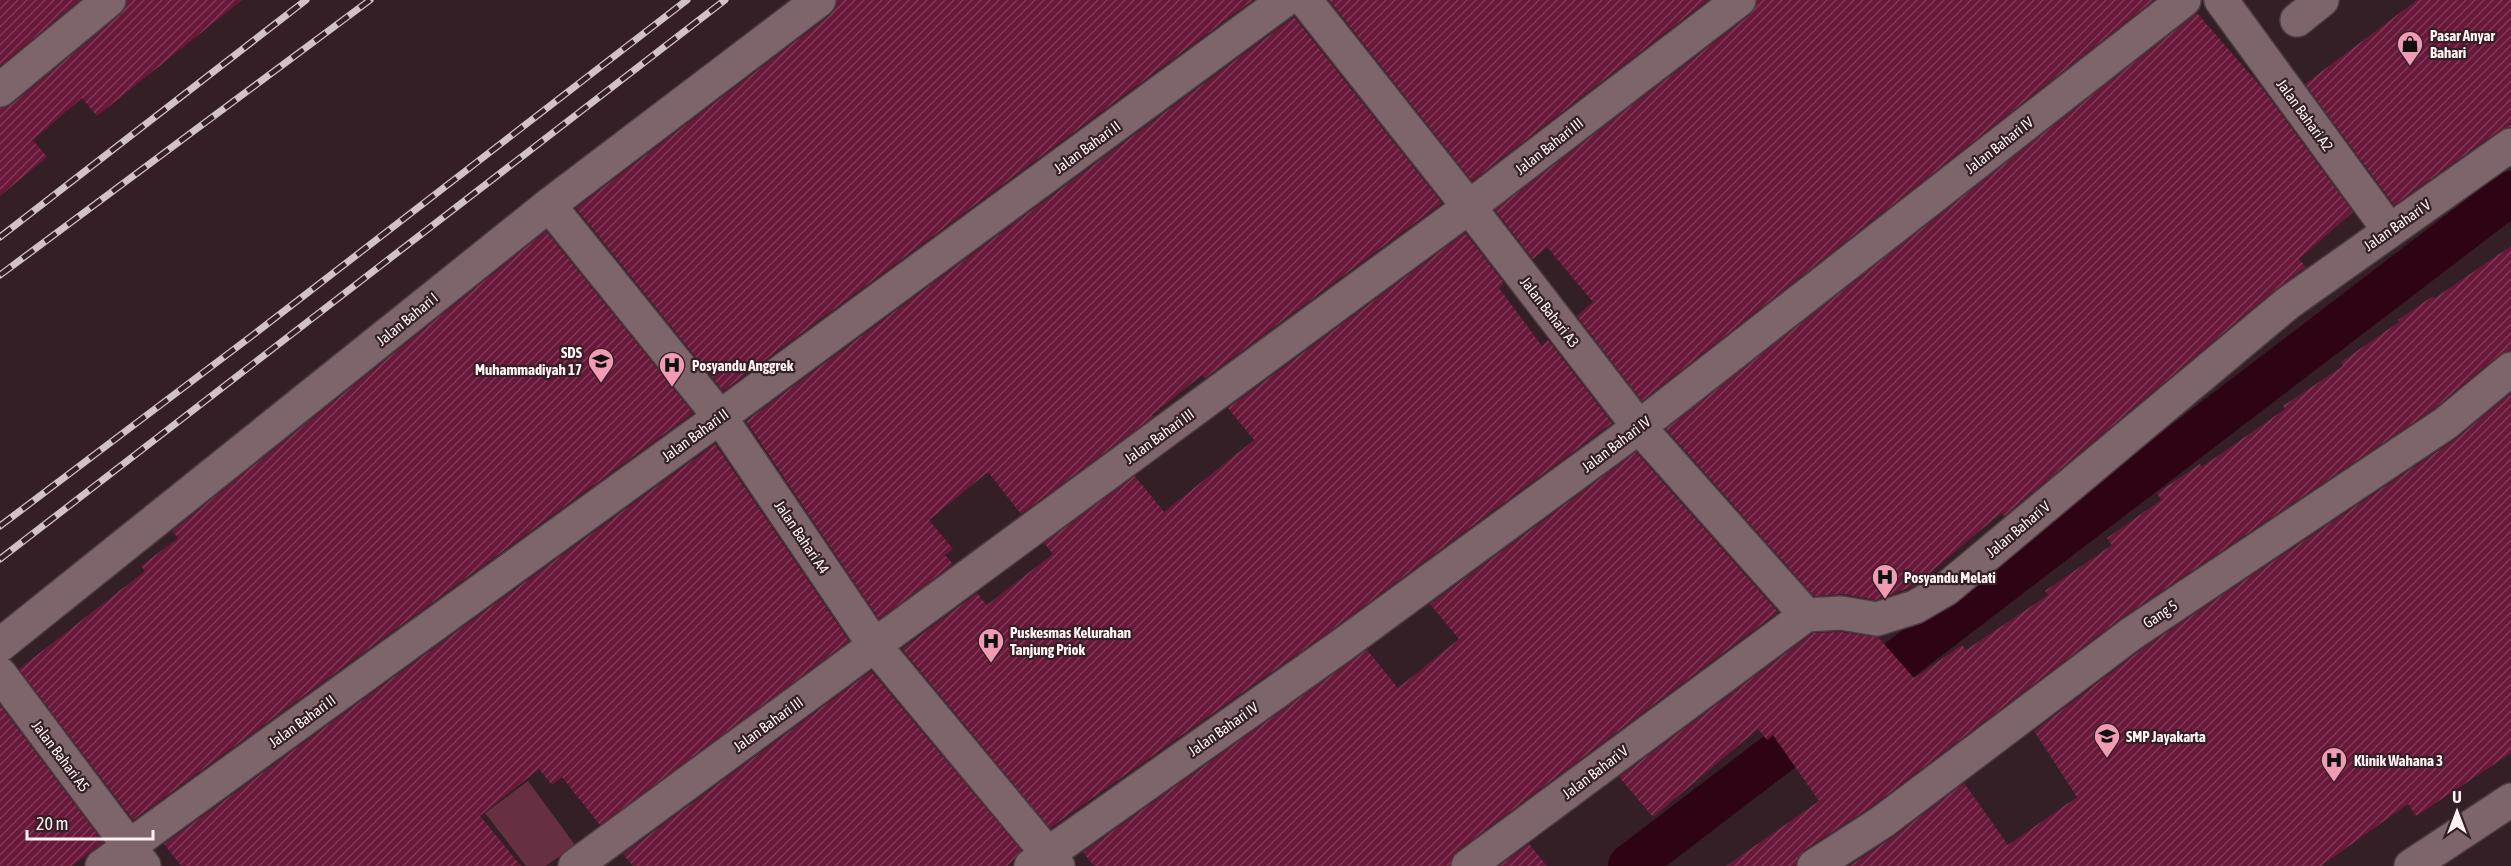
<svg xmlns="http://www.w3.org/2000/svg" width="2511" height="866" font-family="'Asap Condensed',sans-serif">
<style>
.park{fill:#662f42}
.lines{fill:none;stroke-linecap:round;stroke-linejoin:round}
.canal{stroke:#2e0415;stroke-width:44}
.building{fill:url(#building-hatch)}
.minor-casing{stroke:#4c3c41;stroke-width:36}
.minor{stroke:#7d656b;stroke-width:33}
.rail-casing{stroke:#d1c2c5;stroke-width:7}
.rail{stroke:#331f25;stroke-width:4.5;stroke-dasharray:14;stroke-linecap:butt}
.labels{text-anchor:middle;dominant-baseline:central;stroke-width:4.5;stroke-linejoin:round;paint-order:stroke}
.poi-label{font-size:15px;font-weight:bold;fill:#fff1f4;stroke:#331f25;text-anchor:start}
.street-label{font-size:15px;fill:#fff1f4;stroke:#331f25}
</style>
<defs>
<pattern id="building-hatch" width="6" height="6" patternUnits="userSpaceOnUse" patternTransform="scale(1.5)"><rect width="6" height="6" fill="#69183a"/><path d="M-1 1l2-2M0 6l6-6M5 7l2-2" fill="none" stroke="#803a57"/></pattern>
</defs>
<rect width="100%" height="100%" fill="#331f25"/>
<path class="park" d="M 528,781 L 575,845 L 546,866 L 526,866 L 485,813 Z"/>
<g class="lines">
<path class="canal" d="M 1630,866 L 2511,193"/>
</g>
<path class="building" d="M 0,0 L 80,0 L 0,66 Z
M 127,0 L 242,0 L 97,116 L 82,98 L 33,140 L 47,157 L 0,196 L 0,108 L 12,104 L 121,14 Z
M 837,0 L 1253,0 L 723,391 L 576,208 L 830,15 Z
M 1329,0 L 1708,0 L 1472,181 Z
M 1757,0 L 2154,0 L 1642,401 L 1577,316 L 1593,302 L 1547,247 L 1533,259 L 1495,210 L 1750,15 Z
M 2417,0 L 2511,0 L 2511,127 L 2500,130 L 2394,205 L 2305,84 Z
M 2197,13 L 2262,88 L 2353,212 L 2299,259 L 2306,267 L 2276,289 L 2004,516 L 2001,513 L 1914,586 L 1876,600 L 1844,594 L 1814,596 L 1666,429 Z
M 1294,17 L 1442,203 L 1205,378 L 1202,375 L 1152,415 L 1153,417 L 1021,514 L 988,472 L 929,520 L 953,549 L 945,555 L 953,564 L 879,619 L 746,421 Z
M 546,231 L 693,413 L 133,820 L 19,669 L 145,571 L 141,566 L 178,538 L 172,531 Z
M 1465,233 L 1504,283 L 1499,288 L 1542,346 L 1548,340 L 1612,423 L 1330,631 L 1050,828 L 902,649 L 977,593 L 987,605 L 1053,554 L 1044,543 L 1135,476 L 1164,512 L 1254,440 L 1228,408 Z
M 2511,246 L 2511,351 L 2499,355 L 2435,408 L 2120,619 L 1871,807 L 1804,850 L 1798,857 L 1795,866 L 1726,866 L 1819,801 L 1773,735 L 1767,740 L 1758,729 L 1653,817 L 1619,777 L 1813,633 L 1840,632 L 1878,637 L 1914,678 L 1962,645 L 1966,650 L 2048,595 L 2045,591 L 2112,545 L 2107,538 L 2161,500 L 2157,493 L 2200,464 L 2202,467 L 2285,409 L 2283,406 L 2343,366 L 2341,362 L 2399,322 L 2398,320 L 2433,296 L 2435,298 Z
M 2511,393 L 2511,753 L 2416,816 L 2408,804 L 2321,866 L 1849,866 L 1893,837 L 1964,783 L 2008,845 L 2077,797 L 2034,731 L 2142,649 L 2456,439 Z
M 715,444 L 849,641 L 600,825 L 562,777 L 552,785 L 539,769 L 480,816 L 521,866 L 181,866 L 164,844 Z
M 1636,452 L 1778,612 L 1457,851 L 1450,866 L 1094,866 L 1083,852 L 1367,650 L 1398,688 L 1459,639 L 1430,604 Z
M 871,671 L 1021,850 L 1008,866 L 633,866 L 623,854 Z
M 0,705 L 103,842 L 72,866 L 0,866 Z
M 1529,844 L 1547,866 L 1499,866 Z"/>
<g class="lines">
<g class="minor-casing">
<path id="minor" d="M 1305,0 L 1469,207 L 1639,427 L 1806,615
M 2221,0 L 2389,230
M 2297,20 L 2322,0
M 0,90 L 109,0
M 549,205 L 720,417 L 875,646 L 1058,866
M 0,645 L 549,205 L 819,0
M 0,674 L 144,866
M 102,866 L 720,417 L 1285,0
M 575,866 L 1469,207 L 1739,0
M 1031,866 L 1341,646 L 1639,427 L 2184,0
M 1468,866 L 1806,615 L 1841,613 L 1877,619 L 1915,607 L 1946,589 L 2288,303 L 2511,145
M 1814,866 L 1882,822 L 2131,634 L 2446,423 L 2511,369
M 2411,866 L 2511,800"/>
</g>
<use href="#minor" class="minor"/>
<g class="rail-casing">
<path id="rail" d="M 0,237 L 306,0
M 0,275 L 370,0
M 0,526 L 253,335 L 687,0
M 0,559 L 725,0"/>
</g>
<use href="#rail" class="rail"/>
</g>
<defs>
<g id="shop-pin" transform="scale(1.35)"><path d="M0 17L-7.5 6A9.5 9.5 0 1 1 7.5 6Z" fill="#f09ab4" stroke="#331f25"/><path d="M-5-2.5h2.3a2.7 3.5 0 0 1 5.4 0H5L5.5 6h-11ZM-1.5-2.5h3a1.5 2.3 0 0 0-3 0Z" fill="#111"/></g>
<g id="school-pin" transform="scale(1.35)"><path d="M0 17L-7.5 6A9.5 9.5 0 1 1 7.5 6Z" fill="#f09ab4" stroke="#331f25"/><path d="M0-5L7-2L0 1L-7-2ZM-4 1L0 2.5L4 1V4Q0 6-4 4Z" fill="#111"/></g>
<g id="hospital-pin" transform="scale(1.35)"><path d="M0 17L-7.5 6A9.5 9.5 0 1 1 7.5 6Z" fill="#f09ab4" stroke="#331f25"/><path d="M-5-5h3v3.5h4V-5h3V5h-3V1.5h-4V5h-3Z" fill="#111"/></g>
</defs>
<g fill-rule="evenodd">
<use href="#shop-pin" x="2410" y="44"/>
<use href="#school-pin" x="601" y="361"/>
<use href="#hospital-pin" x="672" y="365"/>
<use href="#hospital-pin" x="1885" y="577"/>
<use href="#hospital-pin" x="991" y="641"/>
<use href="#school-pin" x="2107" y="736"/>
<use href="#hospital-pin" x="2334" y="760"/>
</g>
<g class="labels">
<g class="poi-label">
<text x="2430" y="35">Pasar Anyar<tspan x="2430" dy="17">Bahari</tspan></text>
<text x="582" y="352" text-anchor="end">SDS<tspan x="582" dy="17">Muhammadiyah 17</tspan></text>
<text x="692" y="365">Posyandu Anggrek</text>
<text x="1904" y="577">Posyandu Melati</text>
<text x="1010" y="632">Puskesmas Kelurahan<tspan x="1010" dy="17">Tanjung Priok</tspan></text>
<text x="2126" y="736">SMP Jayakarta</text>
<text x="2354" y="760">Klinik Wahana 3</text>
</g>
<g class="street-label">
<text transform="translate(2305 115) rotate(54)">Jalan Bahari A2</text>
<text transform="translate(1999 145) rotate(-38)">Jalan Bahari IV</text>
<text transform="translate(1549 146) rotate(-38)">Jalan Bahari III</text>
<text transform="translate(1087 147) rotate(-36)">Jalan Bahari II</text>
<text transform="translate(2397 225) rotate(-35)">Jalan Bahari V</text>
<text transform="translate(1550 312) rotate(52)">Jalan Bahari A3</text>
<text transform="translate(407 319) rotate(-39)">Jalan Bahari I</text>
<text transform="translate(695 435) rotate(-36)">Jalan Bahari II</text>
<text transform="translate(1159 436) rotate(-36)">Jalan Bahari III</text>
<text transform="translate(1616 444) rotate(-37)">Jalan Bahari IV</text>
<text transform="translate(2018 529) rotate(-40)">Jalan Bahari V</text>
<text transform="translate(802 537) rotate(56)">Jalan Bahari A4</text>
<text transform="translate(2160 614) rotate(-34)">Gang 5</text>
<text transform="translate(302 721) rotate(-36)">Jalan Bahari II</text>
<text transform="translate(768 724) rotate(-36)">Jalan Bahari III</text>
<text transform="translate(1223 729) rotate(-35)">Jalan Bahari IV</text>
<text transform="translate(61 756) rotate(53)">Jalan Bahari A5</text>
<text transform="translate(1595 772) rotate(-37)">Jalan Bahari V</text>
</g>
</g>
<g transform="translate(2457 812)" stroke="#331f25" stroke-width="4.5" paint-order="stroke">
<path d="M0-4.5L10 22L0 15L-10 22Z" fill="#fff1f4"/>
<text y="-9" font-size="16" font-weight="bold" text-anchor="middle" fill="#fff1f4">U</text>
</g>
<path d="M27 830v9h126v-9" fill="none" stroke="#fff1f4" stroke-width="3"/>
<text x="36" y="830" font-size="18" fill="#fff1f4" stroke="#331f25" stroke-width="4.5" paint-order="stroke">20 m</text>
</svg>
